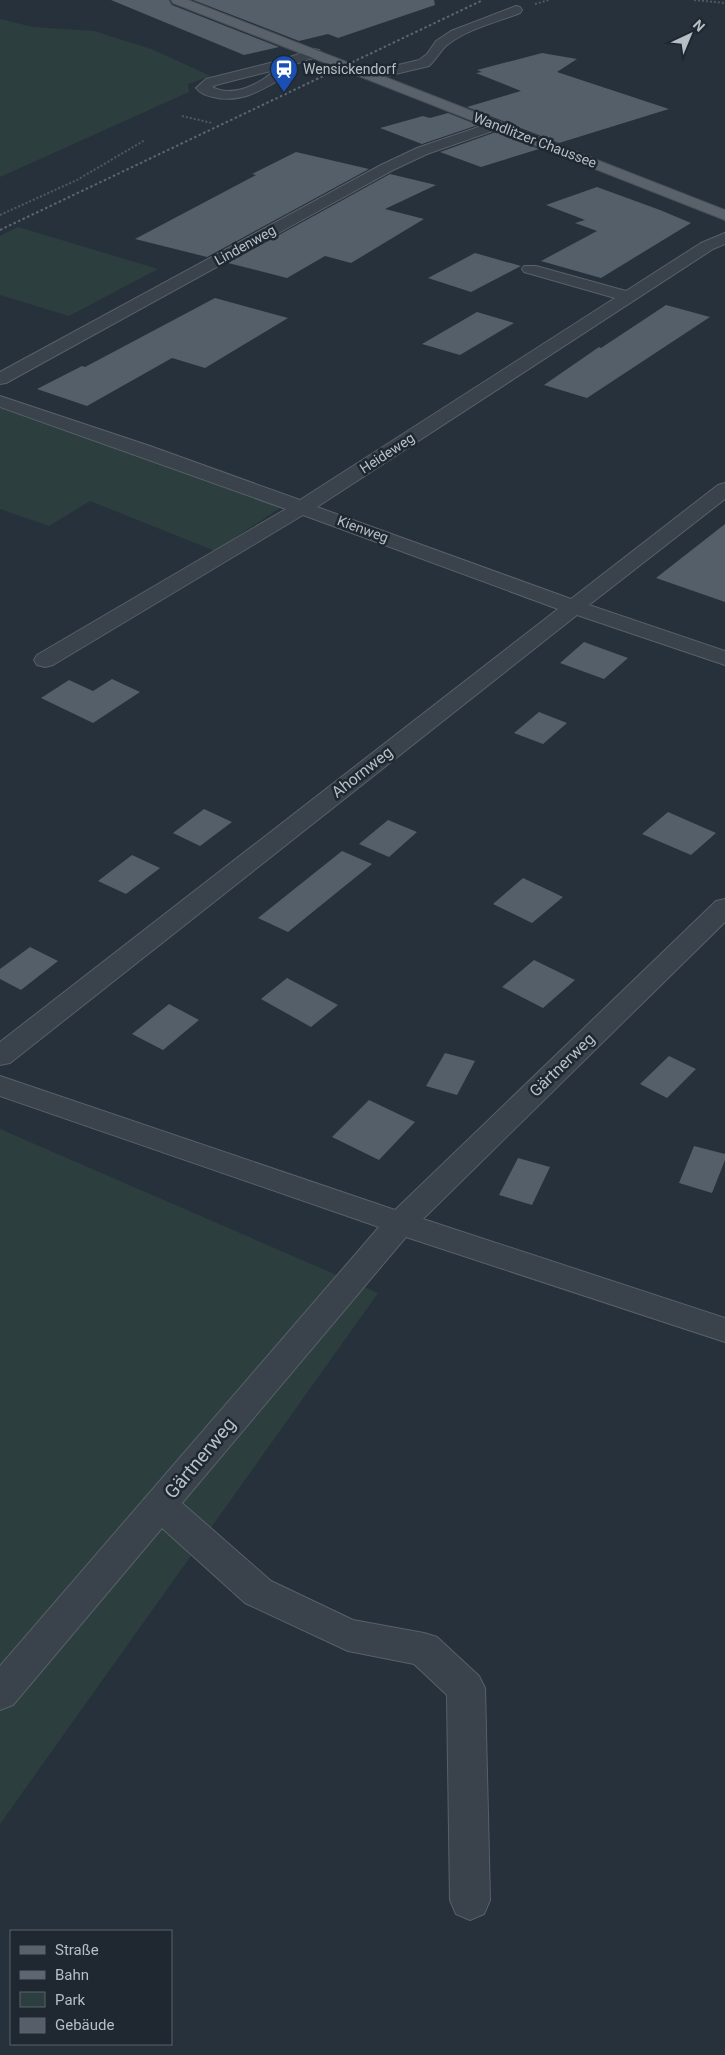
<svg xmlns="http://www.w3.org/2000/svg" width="725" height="2055" font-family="Roboto,sans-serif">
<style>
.green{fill:#2c3f3e}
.building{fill:#545f6a}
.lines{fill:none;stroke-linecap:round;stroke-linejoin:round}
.minor-casing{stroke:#586069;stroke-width:2}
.major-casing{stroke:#464e57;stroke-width:2}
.path{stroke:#4b5c5d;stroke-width:2;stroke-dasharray:2 2;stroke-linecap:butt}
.minor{fill:#3a424b;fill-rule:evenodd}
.major{fill:#59626b;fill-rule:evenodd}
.rail{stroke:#5d6772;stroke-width:2;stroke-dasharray:2.5 2.5;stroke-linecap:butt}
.labels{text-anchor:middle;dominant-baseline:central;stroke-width:5;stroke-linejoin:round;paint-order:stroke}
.far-poi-label{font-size:14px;fill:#b6bec6;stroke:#1f2730;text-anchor:start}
.far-street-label{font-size:14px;fill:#b6bec6;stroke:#1f2730}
.street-label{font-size:16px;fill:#b6bec6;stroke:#1f2730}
.near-street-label{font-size:19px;fill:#b6bec6;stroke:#1f2730}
</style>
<rect width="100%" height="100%" fill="#27313b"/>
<path class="green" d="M 0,19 L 33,27 L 94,31 L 151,49 L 211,76 L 188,84 L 189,92 L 0,177 Z
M 18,227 L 158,269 L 69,316 L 0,295 L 0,236 Z
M 0,408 L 283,506 L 215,551 L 90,501 L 49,526 L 0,509 Z
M 0,1129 L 378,1293 L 0,1824 Z"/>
<path class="building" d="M 111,0 L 169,0 L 172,5 L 279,47 L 244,55 Z
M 193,0 L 434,0 L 435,5 L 338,38 L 328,34 L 299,41 Z
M 542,53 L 577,59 L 557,72 L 669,109 L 559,143 L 467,107 L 521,91 L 476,73 L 482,72 L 477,70 Z
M 448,113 L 478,125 L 422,144 L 380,128 L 423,116 L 430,118 Z
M 496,132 L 539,149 L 481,167 L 440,152 Z
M 296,152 L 369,169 L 207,257 L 135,239 L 256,175 L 252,174 Z
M 390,174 L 436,185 L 385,209 L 424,219 L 351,263 L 325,256 L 287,278 L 228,263 Z
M 597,187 L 660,210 L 691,223 L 601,278 L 541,261 L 597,231 L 575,223 L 585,220 L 546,205 Z
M 475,253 L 521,266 L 471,292 L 428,278 Z
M 215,298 L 288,318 L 205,368 L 172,358 L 87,406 L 37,389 L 82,366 L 85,367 Z
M 666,305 L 710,317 L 587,398 L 544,385 L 599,347 L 601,348 Z
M 477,312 L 514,323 L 460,355 L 422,344 Z
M 725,524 L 725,602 L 656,578 Z
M 584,642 L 628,658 L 604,679 L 560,663 Z
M 112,679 L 140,692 L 93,723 L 41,698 L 69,680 L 93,691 Z
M 539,712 L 567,723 L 543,744 L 514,733 Z
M 204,809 L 232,822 L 200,846 L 173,833 Z
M 668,812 L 716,833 L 691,855 L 642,834 Z
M 388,820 L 417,832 L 389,857 L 359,844 Z
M 342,851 L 372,864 L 288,932 L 258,918 Z
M 132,855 L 160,868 L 126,894 L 98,881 Z
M 523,878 L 563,897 L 532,923 L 493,904 Z
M 30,947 L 58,961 L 21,990 L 0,979 L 0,969 Z
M 534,960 L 575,980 L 543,1008 L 502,987 Z
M 287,978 L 338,1005 L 311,1027 L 261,999 Z
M 169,1004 L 199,1020 L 163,1050 L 132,1034 Z
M 445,1053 L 475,1061 L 457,1095 L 426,1086 Z
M 669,1056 L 696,1069 L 667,1098 L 640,1084 Z
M 369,1100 L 415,1122 L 379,1160 L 332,1137 Z
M 694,1146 L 725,1154 L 725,1160 L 712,1193 L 679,1183 Z
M 518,1158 L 550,1167 L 532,1205 L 499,1195 Z"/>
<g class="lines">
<g class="minor-casing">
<path id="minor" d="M 516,6 L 520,7 L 522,10 L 520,13 C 497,22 467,29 447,45 C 440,51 436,60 429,66 L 370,80 L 363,76 L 365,73 L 419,60 L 427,54 L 436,41 L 451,31 Z
M 314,49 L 319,50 L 321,53 L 319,56 L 289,66 L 286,76 C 262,90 241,104 213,97 C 207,96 200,93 196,88 L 206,79 L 278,61 ZM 275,70 C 260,84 233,98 212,87 L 216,85 Z
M 496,121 L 501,122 L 503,125 L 501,128 L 427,154 L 391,171 L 6,383 L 0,384 L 0,372 L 381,165 L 417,148 Z
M 725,233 L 725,244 L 713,249 L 317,507 L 571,599 L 718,485 L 725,483 L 725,499 L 589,605 L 725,651 L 725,665 L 577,615 L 10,1063 L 0,1065 L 0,1042 L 558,609 L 303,515 L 53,665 L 45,667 L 37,665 L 34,660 L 37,655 L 286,509 L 0,407 L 0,396 L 150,446 L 300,500 L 615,298 L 524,272 L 522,269 L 524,266 L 536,266 L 626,291 L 701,243 Z
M 725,899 L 725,922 L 423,1219 L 725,1318 L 725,1342 L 406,1237 L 182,1503 L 271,1581 L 353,1620 L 424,1633 L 437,1637 L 479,1676 L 485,1688 L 490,1900 L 484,1914 L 470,1920 L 456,1914 L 450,1900 L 447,1695 L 414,1664 L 348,1651 L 245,1603 L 162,1528 L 13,1705 L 0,1710 L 0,1666 L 379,1227 L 0,1096 L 0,1076 L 395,1210 L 716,901 Z"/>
</g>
<g class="major-casing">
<path id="major" d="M 171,0 L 188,0 L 725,210 L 725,220 L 173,3 Z"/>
</g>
<path class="path" d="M 694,0 L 725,3
M 535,4 L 549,0
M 182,116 L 212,123
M 0,215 L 77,180 L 145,140"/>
<use href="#minor" class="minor"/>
<use href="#major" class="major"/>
<path class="rail" d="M 0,230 L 483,0"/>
</g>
<defs>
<g id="station-pin" transform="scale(1.4375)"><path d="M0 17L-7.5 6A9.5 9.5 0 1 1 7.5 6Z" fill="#1a4fb4" stroke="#1f2730"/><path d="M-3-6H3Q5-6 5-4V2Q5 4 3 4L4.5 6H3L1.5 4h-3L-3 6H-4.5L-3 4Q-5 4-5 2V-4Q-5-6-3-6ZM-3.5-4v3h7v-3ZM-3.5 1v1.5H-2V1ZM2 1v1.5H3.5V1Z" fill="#fff"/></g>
</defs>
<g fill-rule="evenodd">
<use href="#station-pin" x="284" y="69"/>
</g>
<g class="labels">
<g class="far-poi-label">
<text x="303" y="69">Wensickendorf</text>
</g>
<g class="far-street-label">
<text transform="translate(535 140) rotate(21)">Wandlitzer Chaussee</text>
<text transform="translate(245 245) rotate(-29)">Lindenweg</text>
<text transform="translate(387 453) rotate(-33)">Heideweg</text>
<text transform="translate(363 529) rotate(20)">Kienweg</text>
</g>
<g class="street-label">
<text transform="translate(362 772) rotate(-38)">Ahornweg</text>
<text transform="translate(562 1065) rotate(-44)">Gärtnerweg</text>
</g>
<g class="near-street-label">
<text transform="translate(200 1458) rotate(-50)">Gärtnerweg</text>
</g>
</g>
<rect x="10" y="1930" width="162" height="115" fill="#1f2730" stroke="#5b636c"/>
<rect x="20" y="1946" width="25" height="8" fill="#59626b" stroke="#5b636c"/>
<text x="55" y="1955" font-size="15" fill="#b6bec6">Straße</text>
<rect x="20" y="1971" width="25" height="8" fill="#5d6772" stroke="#5b636c"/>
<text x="55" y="1980" font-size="15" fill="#b6bec6">Bahn</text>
<rect x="20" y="1992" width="25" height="15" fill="#2c3f3e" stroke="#5b636c"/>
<text x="55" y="2005" font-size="15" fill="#b6bec6">Park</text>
<rect x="20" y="2018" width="25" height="15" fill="#545f6a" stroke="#5b636c"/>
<text x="55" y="2030" font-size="15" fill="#b6bec6">Gebäude</text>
<g transform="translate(690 35) rotate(44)" stroke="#1f2730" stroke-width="4" paint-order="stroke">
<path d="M0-4L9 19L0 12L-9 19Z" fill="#b6bec6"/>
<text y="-8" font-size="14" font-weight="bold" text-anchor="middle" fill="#b6bec6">N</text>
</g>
</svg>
